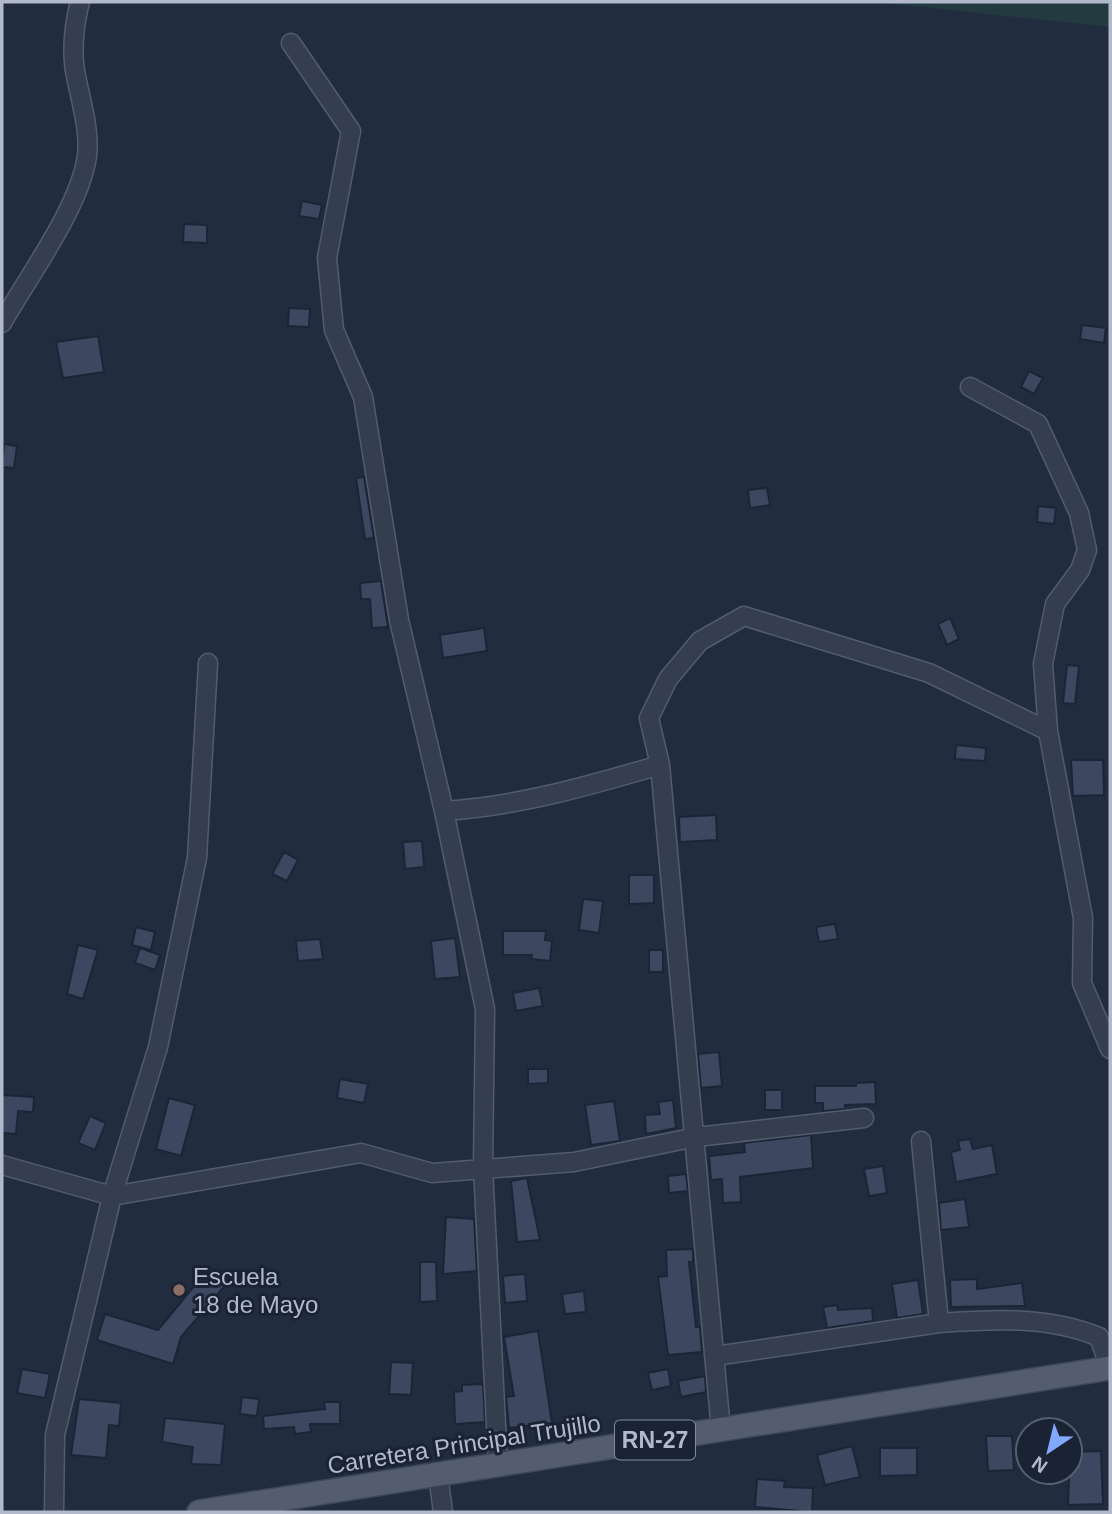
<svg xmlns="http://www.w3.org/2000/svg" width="1112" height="1514" font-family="Helvetica,sans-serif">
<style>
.green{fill:#233b40}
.building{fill:#3d4860;stroke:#1c2536;stroke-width:2}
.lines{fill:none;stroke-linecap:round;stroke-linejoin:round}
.minor-casing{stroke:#535c6d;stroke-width:21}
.major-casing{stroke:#3e4758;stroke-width:26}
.minor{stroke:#353e4f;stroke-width:18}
.major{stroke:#535d6f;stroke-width:23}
.education-dot{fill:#8d6e63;stroke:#1a2334;stroke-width:2.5}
.labels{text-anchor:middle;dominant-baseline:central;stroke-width:6;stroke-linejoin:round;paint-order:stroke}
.shield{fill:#1a2334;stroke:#848c9d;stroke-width:2}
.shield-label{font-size:23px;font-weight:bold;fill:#b1b9ca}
.poi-label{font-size:24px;fill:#b1b9ca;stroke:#1a2334;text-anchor:start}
.street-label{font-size:24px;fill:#b1b9ca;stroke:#1a2334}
</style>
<rect width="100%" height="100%" fill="#212c3f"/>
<path class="green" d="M 876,2 L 1110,2 L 1110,27 Z"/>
<path class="building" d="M 302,201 L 322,205 L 319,219 L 299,216 Z
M 184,224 L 207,225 L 207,243 L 183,242 Z
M 289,308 L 310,309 L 309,327 L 288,326 Z
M 1082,325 L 1106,328 L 1104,343 L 1080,339 Z
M 98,336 L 104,372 L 63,378 L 56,342 Z
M 1029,371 L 1043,378 L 1034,394 L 1021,387 Z
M 4,444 L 17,446 L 14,468 L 2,467 Z
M 364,477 L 374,538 L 365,539 L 356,478 Z
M 767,488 L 770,505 L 750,508 L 748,490 Z
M 1038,506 L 1056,508 L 1054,524 L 1037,522 Z
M 381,581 L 388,627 L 372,628 L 370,599 L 361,599 L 360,583 Z
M 950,618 L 959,639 L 947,645 L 938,624 Z
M 484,628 L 487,651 L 443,658 L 440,635 Z
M 1067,665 L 1079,666 L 1075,704 L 1063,703 Z
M 956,745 L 986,748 L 985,761 L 955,759 Z
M 1071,760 L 1103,760 L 1104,795 L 1073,796 Z
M 716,815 L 717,840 L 680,842 L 679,817 Z
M 422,841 L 424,867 L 405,869 L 403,842 Z
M 284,852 L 298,860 L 287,881 L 272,874 Z
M 629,875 L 654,875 L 654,903 L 629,904 Z
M 583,899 L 603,901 L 599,933 L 579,930 Z
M 835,924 L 838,939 L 819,942 L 816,927 Z
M 136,927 L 155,932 L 151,950 L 132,945 Z
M 503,931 L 546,931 L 545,940 L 552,941 L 550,961 L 531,959 L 532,955 L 503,955 Z
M 455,938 L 460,977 L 435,979 L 431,941 Z
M 320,939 L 323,959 L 298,961 L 296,941 Z
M 78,945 L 98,950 L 83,999 L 67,994 Z
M 140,948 L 160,955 L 155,970 L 135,963 Z
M 649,950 L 663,950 L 663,972 L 649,972 Z
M 539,988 L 543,1006 L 516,1011 L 513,993 Z
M 719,1052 L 722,1086 L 701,1088 L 698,1054 Z
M 528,1069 L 548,1069 L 548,1083 L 528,1084 Z
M 340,1079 L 368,1084 L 364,1103 L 337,1098 Z
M 875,1082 L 876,1104 L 845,1105 L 845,1109 L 823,1111 L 823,1103 L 815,1103 L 815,1086 L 856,1086 L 856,1083 Z
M 765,1090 L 782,1090 L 782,1110 L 765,1110 Z
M 2,1095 L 34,1097 L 33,1112 L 18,1111 L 16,1134 L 2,1133 Z
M 169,1098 L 195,1105 L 181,1156 L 156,1149 Z
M 673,1100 L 676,1128 L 646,1134 L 645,1115 L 660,1114 L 658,1102 Z
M 614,1101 L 620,1141 L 591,1145 L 585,1105 Z
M 90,1116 L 106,1123 L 95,1150 L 78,1143 Z
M 811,1135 L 813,1168 L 740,1177 L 741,1202 L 723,1203 L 722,1179 L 711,1180 L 709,1156 L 745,1152 L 744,1143 Z
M 970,1139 L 973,1149 L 992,1145 L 997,1174 L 956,1182 L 951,1152 L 960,1150 L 958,1141 Z
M 883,1166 L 887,1193 L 869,1196 L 864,1169 Z
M 686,1174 L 688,1191 L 669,1193 L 668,1176 Z
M 527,1178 L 540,1240 L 517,1242 L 511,1181 Z
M 965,1199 L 969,1227 L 941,1230 L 939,1203 Z
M 446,1217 L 474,1219 L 477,1271 L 443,1274 Z
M 693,1249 L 693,1262 L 689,1262 L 696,1327 L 700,1327 L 702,1352 L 668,1355 L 658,1277 L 667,1276 L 666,1250 Z
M 420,1262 L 436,1262 L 437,1301 L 420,1302 Z
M 210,1267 L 228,1282 L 181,1337 L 173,1364 L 97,1340 L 105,1314 L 158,1330 Z
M 525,1274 L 527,1301 L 505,1303 L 503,1276 Z
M 977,1279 L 977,1289 L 1022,1283 L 1025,1306 L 951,1307 L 950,1280 Z
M 918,1280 L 923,1314 L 897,1318 L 892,1284 Z
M 584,1291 L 586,1312 L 565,1314 L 562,1294 Z
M 837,1305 L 838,1310 L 872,1308 L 873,1321 L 827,1328 L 823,1307 Z
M 538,1331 L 552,1423 L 509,1428 L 506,1397 L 514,1396 L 504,1337 Z
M 391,1362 L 413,1363 L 411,1395 L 389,1394 Z
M 22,1369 L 50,1374 L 45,1398 L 17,1393 Z
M 668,1369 L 671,1386 L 652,1390 L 648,1373 Z
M 705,1376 L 706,1392 L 681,1397 L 678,1381 Z
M 483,1384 L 485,1422 L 455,1424 L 454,1392 L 462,1391 L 462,1385 Z
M 242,1397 L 259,1399 L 257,1416 L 240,1414 Z
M 79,1399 L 121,1403 L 119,1426 L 109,1425 L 106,1458 L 71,1455 Z
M 324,1402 L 340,1402 L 340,1424 L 310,1424 L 311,1432 L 295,1434 L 294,1427 L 264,1429 L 263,1416 L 325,1409 Z
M 165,1418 L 225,1424 L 221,1465 L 191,1464 L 193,1447 L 162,1442 Z
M 986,1436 L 1012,1436 L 1014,1470 L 988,1471 Z
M 852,1446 L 860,1477 L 825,1485 L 817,1455 Z
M 880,1448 L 917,1448 L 917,1475 L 880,1476 Z
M 1101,1451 L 1103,1504 L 1068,1505 L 1070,1452 Z
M 757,1479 L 785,1481 L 784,1487 L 813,1488 L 812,1512 L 755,1507 Z"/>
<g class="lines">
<g class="minor-casing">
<path id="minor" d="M 291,43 L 351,131 L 327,258 L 334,330 L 363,397 L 399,620 L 444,811 L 485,1009 L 483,1168 L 498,1464
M 2,323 C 28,277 80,207 87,156 C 90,130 81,102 76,76 C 71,54 74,24 80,2
M 970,387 L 1038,424 L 1079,513 L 1087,550 L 1080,570 L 1055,604 L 1043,664 L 1048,731 L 1083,918 L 1082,983 L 1110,1049
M 444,811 C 519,806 588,786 660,765
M 921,1141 L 939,1323 C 993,1319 1049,1316 1099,1337 L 1110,1368
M 2,1165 L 112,1196 L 361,1153 L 432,1173 L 574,1162 L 696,1137 L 864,1118
M 715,1356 L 939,1323
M 721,1430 L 660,765 L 649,718 L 668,679 L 700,641 L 744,616 L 929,673 L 1048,731
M 438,1475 L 443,1512
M 54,1512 L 55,1435 L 112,1196 L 158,1047 L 197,858 L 208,663"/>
</g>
<g class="major-casing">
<path id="major" d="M 199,1512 L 1110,1368"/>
</g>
<use href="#minor" class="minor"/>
<use href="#major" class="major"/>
</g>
<circle class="education-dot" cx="179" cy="1290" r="7"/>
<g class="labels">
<rect class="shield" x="615" y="1420.5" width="80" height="39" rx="5"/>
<g class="shield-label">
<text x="655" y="1440">RN-27</text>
</g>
<g class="poi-label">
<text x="193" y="1276">Escuela<tspan x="193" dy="28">18 de Mayo</tspan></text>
</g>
<g class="street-label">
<text transform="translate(464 1444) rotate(-9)">Carretera Principal Trujillo</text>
</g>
</g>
<rect width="1112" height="1514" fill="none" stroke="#b1b9ca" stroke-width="7"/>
<g transform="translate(1049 1451) rotate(215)"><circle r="33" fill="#1a2334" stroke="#565f70" stroke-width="2"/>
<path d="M0-5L12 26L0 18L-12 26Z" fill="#82a8ff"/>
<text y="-10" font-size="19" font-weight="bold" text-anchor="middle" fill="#b1b9ca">N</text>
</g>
</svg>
